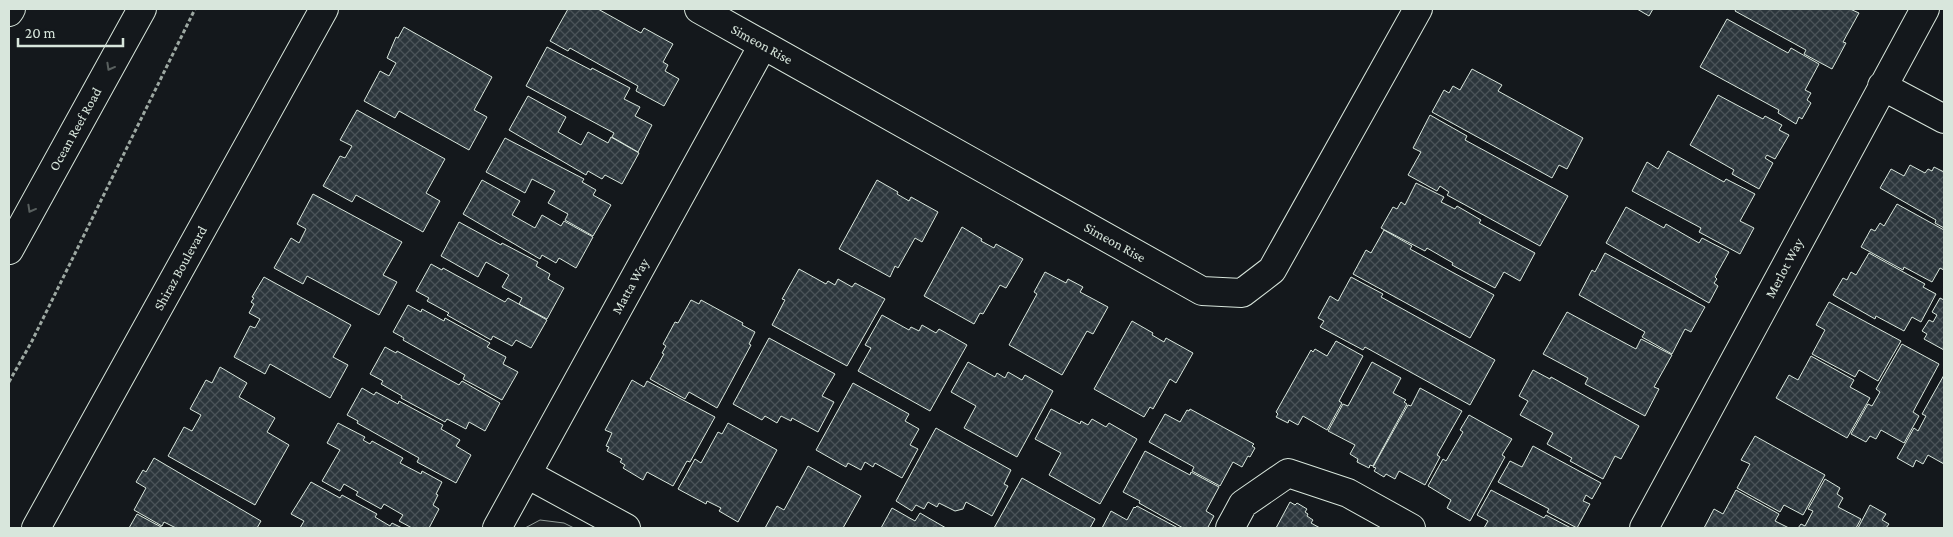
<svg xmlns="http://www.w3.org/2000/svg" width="1953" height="537" font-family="'Crimson Pro',serif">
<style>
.green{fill:#202428;stroke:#939e99}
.building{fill:url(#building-cross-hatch);stroke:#d8e6dc}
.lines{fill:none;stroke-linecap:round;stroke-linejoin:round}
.minor-casing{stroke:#d8e6dc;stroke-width:30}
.major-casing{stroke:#d8e6dc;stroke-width:30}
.path{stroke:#9da8a2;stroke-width:3;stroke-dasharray:4 2.5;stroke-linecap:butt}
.minor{stroke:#14181c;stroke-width:28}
.major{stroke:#14181c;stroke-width:28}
.oneway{stroke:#59605f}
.labels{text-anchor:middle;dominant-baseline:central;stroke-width:4;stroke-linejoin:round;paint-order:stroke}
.street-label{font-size:14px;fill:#d8e6dc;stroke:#14181c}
</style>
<defs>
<pattern id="building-cross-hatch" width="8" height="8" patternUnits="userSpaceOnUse" patternTransform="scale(1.25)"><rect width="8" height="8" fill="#2c363c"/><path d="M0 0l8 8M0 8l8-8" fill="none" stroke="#4a5358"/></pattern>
</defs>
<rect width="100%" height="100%" fill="#14181c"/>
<path class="green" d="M 540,520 L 564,523 L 574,528 L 525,528 Z"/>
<path class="building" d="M 568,9 L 598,9 L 641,33 L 644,28 L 673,44 L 663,62 L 668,65 L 665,71 L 679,79 L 664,106 L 636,91 L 638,86 L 570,48 L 568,51 L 550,41 Z
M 1637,9 L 1653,9 L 1649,16 Z
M 1736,9 L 1850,9 L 1859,13 L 1843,42 L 1846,43 L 1832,69 L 1804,54 L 1806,50 L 1735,11 Z
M 1727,19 L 1788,53 L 1791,48 L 1819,64 L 1805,90 L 1811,93 L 1807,100 L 1811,103 L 1802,119 L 1799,117 L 1796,124 L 1778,113 L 1779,110 L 1700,67 Z
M 404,27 L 492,77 L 474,110 L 487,117 L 469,150 L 399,111 L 395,118 L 364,101 L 380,71 L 389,76 L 396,63 L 387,58 L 396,37 L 398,38 Z
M 547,47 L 591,70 L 592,68 L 630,88 L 624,99 L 640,107 L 635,116 L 652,125 L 638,152 L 612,137 L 614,133 L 526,86 Z
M 1472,69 L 1502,85 L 1498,91 L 1583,138 L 1567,169 L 1559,165 L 1552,178 L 1432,112 L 1444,90 L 1449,93 L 1453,86 L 1460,90 Z
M 1718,95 L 1763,119 L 1765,116 L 1782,125 L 1779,130 L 1789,135 L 1775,159 L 1767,155 L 1765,158 L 1773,163 L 1759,189 L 1732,174 L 1734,170 L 1690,145 Z
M 528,96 L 566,117 L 558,132 L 581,145 L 588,132 L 608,143 L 611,137 L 639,153 L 622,184 L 605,175 L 602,179 L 588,171 L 586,175 L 509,130 Z
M 357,110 L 445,159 L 426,193 L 440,201 L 423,232 L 356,195 L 352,202 L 323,186 L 340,156 L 345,158 L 352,146 L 340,140 Z
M 1430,115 L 1467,136 L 1465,140 L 1568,196 L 1540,246 L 1447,195 L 1449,192 L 1440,186 L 1437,191 L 1408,175 L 1421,152 L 1413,148 Z
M 505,138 L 584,179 L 582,182 L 596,190 L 593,195 L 611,205 L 593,236 L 565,220 L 568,214 L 548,203 L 555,191 L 532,179 L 525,193 L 486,172 Z
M 1668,151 L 1724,182 L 1726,179 L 1755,194 L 1740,221 L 1754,228 L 1740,254 L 1699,232 L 1701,228 L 1632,191 L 1647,162 L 1658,169 Z
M 1910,165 L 1925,173 L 1928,169 L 1932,171 L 1934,167 L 1944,172 L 1944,228 L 1935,223 L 1936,220 L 1880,188 L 1891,169 L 1904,176 Z
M 482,180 L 520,201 L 512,215 L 535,228 L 542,215 L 561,226 L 564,221 L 593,237 L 576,268 L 559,258 L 556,263 L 542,255 L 540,259 L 463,214 Z
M 877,180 L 898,192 L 897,194 L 909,201 L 911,197 L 938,212 L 922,242 L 915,238 L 898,268 L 895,266 L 890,277 L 839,249 Z
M 1416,183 L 1444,197 L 1441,202 L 1455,209 L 1457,206 L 1481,220 L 1479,223 L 1535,253 L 1520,281 L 1504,272 L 1495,288 L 1452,265 L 1453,263 L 1427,248 L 1425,251 L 1381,228 L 1393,207 L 1397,209 L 1401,202 L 1405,205 Z
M 313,194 L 402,242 L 383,275 L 397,282 L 379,315 L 307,276 L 303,284 L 274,268 L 291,238 L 299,243 L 306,229 L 297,224 Z
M 1897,204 L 1944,230 L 1944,270 L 1940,268 L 1932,282 L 1904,267 L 1903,270 L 1861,247 L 1871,229 L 1875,231 L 1880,223 L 1884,226 Z
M 1626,207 L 1664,228 L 1666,224 L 1699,243 L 1702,238 L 1729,252 L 1715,277 L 1717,279 L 1714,283 L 1718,286 L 1709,303 L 1606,243 Z
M 459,222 L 501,245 L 502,243 L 538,262 L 536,266 L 550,274 L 548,279 L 564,288 L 547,319 L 519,304 L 522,298 L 502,287 L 509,275 L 486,262 L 478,277 L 441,256 Z
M 962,227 L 982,239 L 981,241 L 994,248 L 996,244 L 1023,259 L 1006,288 L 1000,285 L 983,314 L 980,313 L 974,324 L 924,296 Z
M 1384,230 L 1412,246 L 1410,249 L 1494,295 L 1470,338 L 1353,274 L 1366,250 L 1371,253 Z
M 1605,253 L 1705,307 L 1691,332 L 1685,329 L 1672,354 L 1642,337 L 1645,332 L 1579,295 L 1592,270 L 1595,272 Z
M 1869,253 L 1925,284 L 1923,287 L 1936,294 L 1921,322 L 1912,317 L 1904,331 L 1876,316 L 1875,319 L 1833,295 L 1843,278 L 1847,280 L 1851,272 L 1856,275 Z
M 431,264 L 442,270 L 443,268 L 505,302 L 508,298 L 547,320 L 531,348 L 516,340 L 512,346 L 493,336 L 491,340 L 447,315 L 449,313 L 427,301 L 429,298 L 416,291 Z
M 799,269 L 826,284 L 828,281 L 835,285 L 838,279 L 852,287 L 855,283 L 885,299 L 847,366 L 772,325 L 785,300 L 782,299 Z
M 1045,272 L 1066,283 L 1068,279 L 1083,287 L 1080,292 L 1108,307 L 1093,334 L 1087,331 L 1062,375 L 1009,345 L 1037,294 L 1034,292 Z
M 264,277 L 351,325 L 333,357 L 348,365 L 330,398 L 270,364 L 265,374 L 234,357 L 250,326 L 255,328 L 260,319 L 249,313 L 254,304 L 251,302 L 254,298 L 252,297 Z
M 1351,277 L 1383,294 L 1381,297 L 1495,360 L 1470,405 L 1365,347 L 1363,350 L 1320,327 L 1324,321 L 1318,318 L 1330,296 L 1338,301 Z
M 1940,298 L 1944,300 L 1944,350 L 1924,339 L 1927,334 L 1922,331 L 1929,320 L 1933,322 L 1937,315 L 1932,312 Z
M 691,300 L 699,304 L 701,300 L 743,323 L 742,325 L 755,332 L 749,344 L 751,345 L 717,408 L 689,392 L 685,399 L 650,379 L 664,354 L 662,353 L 666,346 L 663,344 L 675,322 L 678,323 Z
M 1829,302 L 1901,341 L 1878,381 L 1859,370 L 1855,377 L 1812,354 L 1825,330 L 1816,325 Z
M 408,305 L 421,312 L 422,309 L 444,321 L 445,318 L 490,343 L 487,347 L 506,357 L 503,364 L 518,372 L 502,400 L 463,379 L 465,375 L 403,340 L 404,338 L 393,332 Z
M 1567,312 L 1636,349 L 1641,339 L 1672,355 L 1654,387 L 1659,389 L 1645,416 L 1585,384 L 1588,378 L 1543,354 Z
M 882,315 L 909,330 L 911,327 L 919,331 L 922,325 L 936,333 L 939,329 L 967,345 L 930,411 L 858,371 L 871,348 L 865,345 Z
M 1132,321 L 1153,333 L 1152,335 L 1164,342 L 1166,338 L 1193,353 L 1176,383 L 1170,379 L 1153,409 L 1150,407 L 1144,417 L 1094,389 Z
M 769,338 L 835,374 L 822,396 L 834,402 L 818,432 L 792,418 L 791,421 L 781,416 L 777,423 L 765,416 L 762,420 L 733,404 Z
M 1336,341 L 1363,356 L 1339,401 L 1342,403 L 1327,430 L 1303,416 L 1298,425 L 1289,420 L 1288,423 L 1276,417 L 1278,414 L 1276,412 L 1311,350 L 1313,352 L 1315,349 L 1327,356 Z
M 1902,344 L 1939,364 L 1913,412 L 1919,416 L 1904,443 L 1881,430 L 1876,439 L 1870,436 L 1866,442 L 1851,434 L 1868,404 L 1872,406 L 1880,392 L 1876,389 Z
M 385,347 L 396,353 L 397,351 L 459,385 L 462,381 L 500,403 L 485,431 L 469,422 L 466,429 L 447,419 L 445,422 L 401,398 L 402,396 L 381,384 L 383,381 L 370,374 Z
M 1811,356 L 1854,380 L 1850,387 L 1870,398 L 1847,438 L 1776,398 L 1789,375 L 1798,380 Z
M 968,362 L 995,377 L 997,373 L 1005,378 L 1008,372 L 1022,380 L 1025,375 L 1053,391 L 1017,457 L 964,428 L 976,406 L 951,392 Z
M 1372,362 L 1401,378 L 1393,393 L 1406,400 L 1404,402 L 1407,404 L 1373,466 L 1370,465 L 1369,468 L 1357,462 L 1358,459 L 1350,454 L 1355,445 L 1328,431 L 1343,404 L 1348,406 Z
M 220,367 L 247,383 L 239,397 L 275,418 L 267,432 L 289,445 L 255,505 L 168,456 L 184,427 L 192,431 L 201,415 L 190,409 L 206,380 L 212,383 Z
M 1533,370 L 1550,379 L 1551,377 L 1639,426 L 1621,459 L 1615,456 L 1603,479 L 1570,461 L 1572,458 L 1547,444 L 1553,433 L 1520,415 L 1528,401 L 1519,396 Z
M 1944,375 L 1944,464 L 1928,455 L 1923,464 L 1916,460 L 1913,467 L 1897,458 L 1914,428 L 1918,431 L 1926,416 L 1922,414 Z
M 632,380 L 644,387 L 647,381 L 715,417 L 690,462 L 687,461 L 673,486 L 647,472 L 643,480 L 623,468 L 625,465 L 620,462 L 622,459 L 607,451 L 609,447 L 606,446 L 612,433 L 605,430 Z
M 853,383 L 909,414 L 905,421 L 919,429 L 910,445 L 918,449 L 902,478 L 875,463 L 873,467 L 865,462 L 861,470 L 848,463 L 846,467 L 816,450 Z
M 362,388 L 374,395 L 376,392 L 398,404 L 399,401 L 443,425 L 441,429 L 460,440 L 456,446 L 471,455 L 456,483 L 417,462 L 419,458 L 357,423 L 358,421 L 347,415 Z
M 1420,388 L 1462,411 L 1437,455 L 1440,457 L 1425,485 L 1399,471 L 1395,479 L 1386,474 L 1384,477 L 1374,471 L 1376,468 L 1373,467 L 1408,405 L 1411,406 Z
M 1051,409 L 1080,424 L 1081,421 L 1088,425 L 1092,419 L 1106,427 L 1109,423 L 1137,439 L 1100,504 L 1049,475 L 1061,453 L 1035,439 Z
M 1190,409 L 1254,444 L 1252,446 L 1255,448 L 1250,457 L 1248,456 L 1242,467 L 1233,462 L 1220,486 L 1192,471 L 1194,467 L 1149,442 L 1165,414 L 1180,422 L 1187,410 L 1189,411 Z
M 1469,415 L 1512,439 L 1502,455 L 1505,457 L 1470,521 L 1447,508 L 1451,500 L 1428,486 L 1443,459 L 1446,461 L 1463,432 L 1460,430 Z
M 338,423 L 365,437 L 363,440 L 370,444 L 372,441 L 403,458 L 400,463 L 421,474 L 422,471 L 442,482 L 436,494 L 438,495 L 433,505 L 439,509 L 429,528 L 412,528 L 399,521 L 403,515 L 384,504 L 381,509 L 356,495 L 358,492 L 344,484 L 340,491 L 322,481 L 340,450 L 327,443 Z
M 728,423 L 777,450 L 738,522 L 719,511 L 721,508 L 707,501 L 706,504 L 678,489 L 695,459 L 701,463 L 718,432 L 722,434 Z
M 936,428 L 1011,470 L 1004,484 L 1008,486 L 992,516 L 966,502 L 963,509 L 955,511 L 939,503 L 937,507 L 928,502 L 924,509 L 916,505 L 912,511 L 896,501 Z
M 1755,436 L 1825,475 L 1803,515 L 1784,505 L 1780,512 L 1737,488 L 1750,464 L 1741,460 Z
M 1533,446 L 1601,483 L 1592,499 L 1586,495 L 1583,501 L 1590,504 L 1577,528 L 1547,512 L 1549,509 L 1498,482 L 1510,461 L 1522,467 Z
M 1145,451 L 1190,475 L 1191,472 L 1219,487 L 1206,511 L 1214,516 L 1208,527 L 1210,528 L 1183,528 L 1139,503 L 1140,501 L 1123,492 Z
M 154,458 L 261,521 L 257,528 L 176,528 L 164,522 L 162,526 L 134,510 L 146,488 L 136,482 L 143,470 L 146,472 Z
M 808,466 L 861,496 L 843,528 L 765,528 L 777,506 L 784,510 Z
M 1022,478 L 1095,519 L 1090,528 L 994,528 Z
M 1825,479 L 1840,488 L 1837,494 L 1843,498 L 1838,507 L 1861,519 L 1856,528 L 1798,528 L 1801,524 L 1805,526 L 1813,511 L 1808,509 Z
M 311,482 L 340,498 L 342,495 L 377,514 L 375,517 L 390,526 L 392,523 L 402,528 L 300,528 L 304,521 L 291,514 Z
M 1491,490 L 1544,518 L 1546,515 L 1571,528 L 1484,528 L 1488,521 L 1477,515 Z
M 1736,490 L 1779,514 L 1775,521 L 1789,528 L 1704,528 L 1714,509 L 1723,514 Z
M 1290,502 L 1295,505 L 1297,503 L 1307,509 L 1305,512 L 1308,514 L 1307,516 L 1313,520 L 1311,523 L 1320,528 L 1276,528 Z
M 1870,505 L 1886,514 L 1882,520 L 1889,524 L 1886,528 L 1858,528 Z
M 1137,506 L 1178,528 L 1102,528 L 1111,511 L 1127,520 L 1134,507 L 1135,508 Z
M 892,508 L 915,521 L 920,513 L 946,528 L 881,528 Z
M 137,514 L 163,528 L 129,528 Z"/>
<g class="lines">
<g class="minor-casing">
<path id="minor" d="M 699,9 L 1202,291 L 1242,293 L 1272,270 L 1418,9
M 1882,86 L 1944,119
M 527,474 L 626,528
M 36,528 L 324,9
M 497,528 L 763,45
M 1230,528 L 1243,504 L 1288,473 L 1348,493 L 1411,528
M 1644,528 L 1925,9"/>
</g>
<g class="major-casing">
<path id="major" d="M 9,12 L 11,9
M 9,250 L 142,9"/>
</g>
<path class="path" d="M 9,382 L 32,341 L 195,9"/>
<use href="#minor" class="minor"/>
<use href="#major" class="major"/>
</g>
<defs><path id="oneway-chevron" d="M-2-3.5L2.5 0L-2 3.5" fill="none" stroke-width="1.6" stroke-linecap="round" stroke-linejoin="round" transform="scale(1.25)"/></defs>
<g class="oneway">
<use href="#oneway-chevron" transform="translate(110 67) rotate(119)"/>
<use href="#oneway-chevron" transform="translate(31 209) rotate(119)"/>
</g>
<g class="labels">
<g class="street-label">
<text transform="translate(762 44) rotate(29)">Simeon Rise</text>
<text transform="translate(75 129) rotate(-61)">Ocean Reef Road</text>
<text transform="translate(1115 242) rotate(29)">Simeon Rise</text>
<text transform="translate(180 268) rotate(-61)">Shiraz Boulevard</text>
<text transform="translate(1784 268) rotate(-62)">Merlot Way</text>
<text transform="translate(630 286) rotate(-61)">Matta Way</text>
</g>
</g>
<rect width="1953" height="537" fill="none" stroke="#d8e6dc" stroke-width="20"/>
<path d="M18 38v8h105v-8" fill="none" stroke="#d8e6dc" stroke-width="2.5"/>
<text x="25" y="38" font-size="15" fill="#d8e6dc" stroke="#14181c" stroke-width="4" paint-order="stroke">20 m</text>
</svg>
